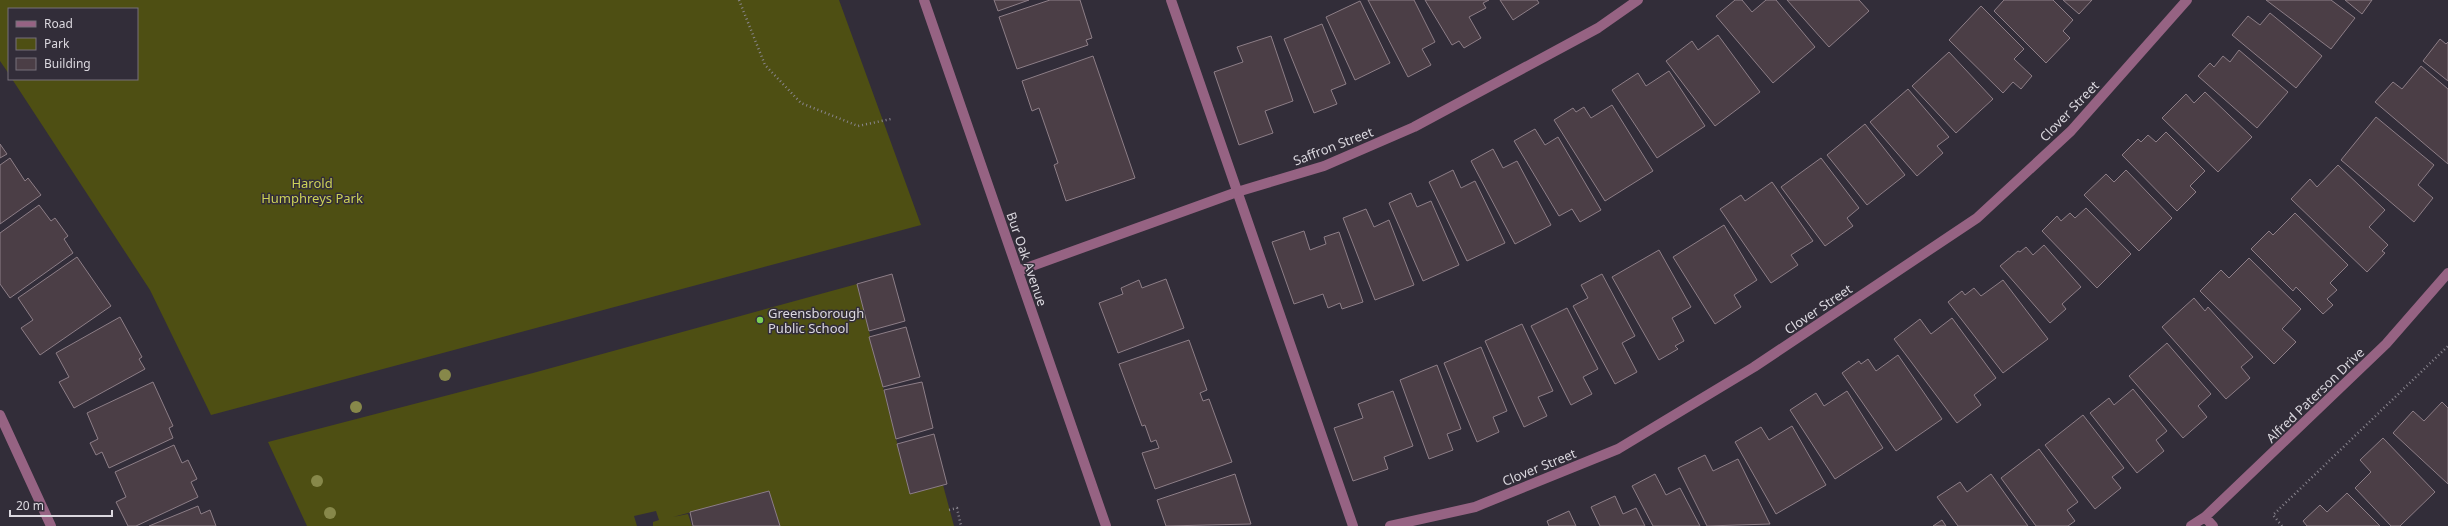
<svg xmlns="http://www.w3.org/2000/svg" width="2448" height="526" font-family="'Noto Sans',sans-serif">
<style>
.green{fill:#4e4f13}
.building{fill:#4b3e46;stroke:#8d7e87}
.lines{fill:none;stroke-linecap:round;stroke-linejoin:round}
.path{stroke:#8b8790;stroke-width:2.5;stroke-dasharray:1 3;stroke-linecap:butt}
.minor{stroke:#966383;stroke-width:10}
.tree{fill:#87884a}
.poi-dot{fill:#79d157;stroke:#322d39;stroke-width:1.5}
.labels{text-anchor:middle;dominant-baseline:central;stroke-width:3;stroke-linejoin:round;paint-order:stroke}
.street-label{font-size:13px;fill:#dbd8df;stroke:#322d39}
.park-label{font-size:13px;fill:#cdd257;stroke:#322d39}
.poi-label{font-size:13px;fill:#dbd8df;stroke:#322d39;text-anchor:start}
</style>
<rect width="100%" height="100%" fill="#322d39"/>
<path class="green" d="M 0,0 L 839,0 L 921,225 L 211,415 L 150,290 L 12,79 L 137,79 L 137,9 L 9,9 L 9,74 L 0,61 Z
M 857,284 L 910,494 L 943,485 L 954,526 L 780,526 L 769,491 L 673,517 L 688,514 L 692,526 L 653,526 L 653,522 L 659,520 L 656,511 L 634,516 L 637,526 L 307,526 L 268,442 L 533,373 Z"/>
<path class="building" d="M 994,0 L 1029,0 L 998,11 Z
M 1050,0 L 1080,0 L 1092,38 L 1086,40 L 1088,45 L 1017,69 L 999,17 Z
M 1368,0 L 1414,0 L 1435,42 L 1422,49 L 1431,65 L 1408,77 Z
M 1425,0 L 1489,0 L 1483,3 L 1486,8 L 1469,17 L 1481,38 L 1464,48 L 1459,41 L 1452,45 Z
M 1500,0 L 1537,0 L 1539,3 L 1513,20 Z
M 1735,0 L 1742,0 L 1752,12 L 1766,0 L 1776,0 L 1815,47 L 1773,83 L 1716,16 Z
M 1787,0 L 1859,0 L 1869,11 L 1829,47 Z
M 2004,0 L 2053,0 L 2073,20 L 2063,31 L 2070,38 L 2046,63 L 1994,11 Z
M 2063,0 L 2092,0 L 2079,14 Z
M 2266,0 L 2331,0 L 2355,18 L 2331,49 Z
M 2345,0 L 2372,0 L 2362,14 Z
M 1360,1 L 1390,63 L 1355,80 L 1326,17 Z
M 1981,6 L 2024,49 L 2014,59 L 2032,76 L 2021,89 L 2013,82 L 2003,93 L 1949,40 Z
M 2270,13 L 2322,56 L 2296,88 L 2232,35 L 2248,16 L 2260,25 Z
M 1322,24 L 1346,84 L 1331,90 L 1337,104 L 1314,113 L 1284,39 Z
M 1718,35 L 1760,92 L 1715,126 L 1666,61 L 1692,41 L 1698,50 Z
M 1271,36 L 1293,101 L 1265,111 L 1273,133 L 1239,145 L 1214,72 L 1243,62 L 1237,47 Z
M 2440,39 L 2446,44 L 2448,42 L 2448,81 L 2423,61 Z
M 2239,50 L 2288,92 L 2257,128 L 2198,76 L 2210,63 L 2214,67 L 2223,56 L 2230,62 Z
M 1949,52 L 1993,99 L 1956,133 L 1912,86 Z
M 1093,56 L 1135,178 L 1066,201 L 1054,165 L 1058,163 L 1039,108 L 1032,111 L 1022,81 Z
M 2421,66 L 2448,89 L 2448,164 L 2375,102 L 2393,82 L 2402,89 Z
M 1669,71 L 1705,126 L 1657,158 L 1612,90 L 1638,73 L 1646,86 Z
M 1908,89 L 1949,137 L 1937,146 L 1943,153 L 1917,176 L 1870,122 Z
M 2205,92 L 2252,137 L 2218,172 L 2162,118 L 2186,94 L 2194,103 Z
M 1612,105 L 1653,171 L 1605,201 L 1554,120 L 1573,108 L 1576,112 L 1584,107 L 1591,118 Z
M 2376,117 L 2434,165 L 2418,185 L 2433,198 L 2414,222 L 2341,160 Z
M 1865,124 L 1905,175 L 1867,205 L 1827,155 Z
M 1535,129 L 1545,145 L 1558,137 L 1601,210 L 1580,222 L 1572,209 L 1559,216 L 1514,141 Z
M 2166,132 L 2205,171 L 2190,186 L 2196,192 L 2177,211 L 2122,155 L 2138,139 L 2141,142 L 2148,135 L 2156,142 Z
M 0,144 L 7,154 L 0,158 Z
M 1493,149 L 1503,168 L 1517,161 L 1551,225 L 1515,244 L 1471,161 Z
M 10,158 L 25,181 L 28,178 L 41,195 L 0,224 L 0,165 Z
M 1821,158 L 1859,208 L 1847,218 L 1853,226 L 1825,246 L 1781,187 Z
M 2338,165 L 2385,210 L 2369,227 L 2388,245 L 2382,251 L 2385,253 L 2367,272 L 2291,199 L 2310,179 L 2317,187 Z
M 1453,170 L 1461,188 L 1475,181 L 1505,243 L 1467,261 L 1429,182 Z
M 2126,170 L 2172,218 L 2139,251 L 2084,195 L 2106,174 L 2114,182 Z
M 1772,182 L 1813,241 L 1791,255 L 1798,265 L 1771,283 L 1720,209 L 1741,195 L 1745,201 Z
M 1411,193 L 1417,207 L 1431,201 L 1459,265 L 1423,281 L 1389,203 Z
M 39,205 L 51,221 L 55,218 L 68,236 L 64,239 L 73,253 L 10,298 L 0,284 L 0,233 Z
M 2086,208 L 2131,254 L 2097,288 L 2042,231 L 2057,216 L 2061,221 L 2070,213 L 2075,218 Z
M 1366,209 L 1374,227 L 1389,220 L 1414,285 L 1375,300 L 1343,218 Z
M 2295,213 L 2348,265 L 2330,283 L 2337,290 L 2327,299 L 2333,305 L 2323,314 L 2296,287 L 2293,291 L 2251,249 L 2269,231 L 2273,235 Z
M 1724,225 L 1757,280 L 1734,295 L 1741,307 L 1715,324 L 1673,257 Z
M 1304,231 L 1310,250 L 1326,244 L 1324,237 L 1339,232 L 1363,302 L 1342,309 L 1340,303 L 1328,308 L 1323,294 L 1294,304 L 1272,242 Z
M 2044,245 L 2081,287 L 2062,304 L 2066,309 L 2050,323 L 2000,266 L 2018,251 L 2020,252 L 2026,247 L 2033,255 Z
M 1659,250 L 1691,307 L 1672,318 L 1684,341 L 1675,346 L 1678,349 L 1659,360 L 1612,277 Z
M 77,257 L 111,306 L 40,355 L 21,328 L 33,320 L 18,298 Z
M 2249,258 L 2301,309 L 2282,329 L 2296,342 L 2274,364 L 2200,291 L 2221,270 L 2229,278 Z
M 892,274 L 905,321 L 869,331 L 857,284 Z
M 1602,274 L 1635,336 L 1622,343 L 1637,372 L 1615,384 L 1573,306 L 1588,298 L 1581,285 Z
M 1166,279 L 1184,328 L 1118,353 L 1099,303 L 1123,294 L 1121,288 L 1139,280 L 1142,288 Z
M 2003,280 L 2048,339 L 2003,373 L 1948,302 L 1962,291 L 1965,295 L 1974,288 L 1981,296 Z
M 2194,298 L 2205,311 L 2208,307 L 2253,357 L 2241,367 L 2250,378 L 2226,399 L 2162,327 Z
M 1567,308 L 1598,369 L 1583,377 L 1592,394 L 1571,405 L 1531,326 Z
M 120,317 L 142,357 L 139,359 L 145,369 L 74,408 L 59,382 L 69,377 L 56,353 Z
M 1952,318 L 1996,378 L 1974,395 L 1981,405 L 1957,423 L 1894,339 L 1920,319 L 1931,334 Z
M 1522,324 L 1553,391 L 1538,397 L 1547,416 L 1524,427 L 1485,341 Z
M 906,327 L 920,377 L 883,387 L 869,337 Z
M 1189,340 L 1207,390 L 1200,393 L 1203,401 L 1209,399 L 1232,462 L 1155,489 L 1142,453 L 1159,448 L 1156,440 L 1151,442 L 1145,425 L 1142,426 L 1119,364 Z
M 2167,343 L 2211,394 L 2198,406 L 2207,417 L 2183,438 L 2129,376 Z
M 1481,347 L 1507,411 L 1493,417 L 1499,432 L 1477,442 L 1444,363 Z
M 1898,355 L 1942,419 L 1896,451 L 1842,373 L 1859,361 L 1861,364 L 1868,359 L 1876,371 Z
M 1437,365 L 1461,429 L 1447,434 L 1453,450 L 1429,459 L 1400,380 Z
M 153,382 L 173,426 L 169,428 L 173,438 L 109,468 L 102,452 L 96,455 L 90,443 L 98,439 L 87,413 Z
M 922,382 L 933,428 L 896,439 L 884,390 Z
M 2133,389 L 2167,431 L 2156,440 L 2164,451 L 2137,473 L 2090,413 L 2109,398 L 2114,405 Z
M 1393,391 L 1413,446 L 1384,457 L 1388,469 L 1353,481 L 1334,428 L 1363,418 L 1358,404 Z
M 1847,391 L 1883,448 L 1835,479 L 1790,410 L 1816,393 L 1824,406 Z
M 2442,402 L 2448,408 L 2448,484 L 2393,433 L 2413,411 L 2424,421 Z
M 2083,415 L 2124,468 L 2112,477 L 2121,488 L 2095,509 L 2045,445 Z
M 1792,426 L 1826,485 L 1776,514 L 1735,442 L 1761,427 L 1769,440 Z
M 934,434 L 947,484 L 910,494 L 897,444 Z
M 2383,438 L 2435,492 L 2400,526 L 2391,526 L 2355,488 L 2371,472 L 2360,460 Z
M 174,445 L 182,463 L 188,460 L 197,479 L 191,482 L 198,497 L 136,526 L 128,526 L 116,502 L 126,497 L 115,472 Z
M 2039,449 L 2078,502 L 2067,510 L 2075,521 L 2068,526 L 2036,526 L 2001,478 Z
M 1705,455 L 1713,471 L 1738,459 L 1770,524 L 1707,526 L 1678,468 Z
M 1235,474 L 1251,524 L 1166,526 L 1157,500 Z
M 1655,474 L 1666,495 L 1680,488 L 1700,526 L 1653,526 L 1632,486 Z
M 1991,474 L 2028,526 L 1958,526 L 1937,497 L 1960,482 L 1967,492 Z
M 769,491 L 780,526 L 693,526 L 690,512 Z
M 2347,493 L 2380,526 L 2307,526 L 2303,521 L 2320,505 L 2327,512 Z
M 1615,496 L 1623,514 L 1636,508 L 1645,526 L 1600,526 L 1591,507 Z
M 198,506 L 201,514 L 210,510 L 216,526 L 149,526 Z
M 1569,511 L 1576,526 L 1549,526 L 1547,521 Z
M 1942,520 L 1946,526 L 1933,526 Z"/>
<g class="lines">
<path class="path" d="M 739,0 L 765,65 L 801,103 L 858,126 L 891,119
M 949,510 L 957,508 L 961,526
M 2282,526 L 2273,515 L 2448,346"/>
<path class="minor" d="M 924,0 L 1106,526
M 1171,0 L 1353,526
M 1018,271 L 1237,192 L 1324,166 L 1414,127 L 1598,28 L 1638,0
M 0,415 L 51,526
M 2205,517 L 2213,526
M 1390,526 L 1475,507 L 1618,449 L 1754,367 L 1977,218 L 2071,131 L 2187,0
M 2191,526 L 2205,517 L 2386,344 L 2448,273"/>
</g>
<g class="tree">
<circle cx="445" cy="375" r="6"/>
<circle cx="356" cy="407" r="6"/>
<circle cx="317" cy="481" r="6"/>
<circle cx="330" cy="513" r="6"/>
</g>
<circle class="poi-dot" cx="760" cy="320" r="4"/>
<g class="labels">
<g class="street-label">
<text transform="translate(2069 111) rotate(-46)">Clover Street</text>
<text transform="translate(1333 146) rotate(-21)">Saffron Street</text>
<text transform="translate(1027 259) rotate(71)">Bur Oak Avenue</text>
<text transform="translate(1818 309) rotate(-34)">Clover Street</text>
<text transform="translate(2315 395) rotate(-44)">Alfred Paterson Drive</text>
<text transform="translate(1539 467) rotate(-22)">Clover Street</text>
</g>
<g class="park-label">
<text x="312" y="183">Harold<tspan x="312" dy="15">Humphreys Park</tspan></text>
</g>
<g class="poi-label">
<text x="768" y="313">Greensborough<tspan x="768" dy="15">Public School</tspan></text>
</g>
</g>
<rect x="8" y="8" width="130" height="72" fill="#322d39" stroke="#76717b"/>
<rect x="16" y="21" width="20" height="6" fill="#966383" stroke="#76717b"/>
<text x="44" y="28" font-size="12" fill="#dbd8df">Road</text>
<rect x="16" y="38" width="20" height="12" fill="#4e4f13" stroke="#76717b"/>
<text x="44" y="48" font-size="12" fill="#dbd8df">Park</text>
<rect x="16" y="58" width="20" height="12" fill="#4b3e46" stroke="#76717b"/>
<text x="44" y="68" font-size="12" fill="#dbd8df">Building</text>
<path d="M10 510v6h102v-6" fill="none" stroke="#dbd8df" stroke-width="2"/>
<text x="16" y="510" font-size="12" fill="#dbd8df" stroke="#322d39" stroke-width="3" paint-order="stroke">20 m</text>
</svg>
